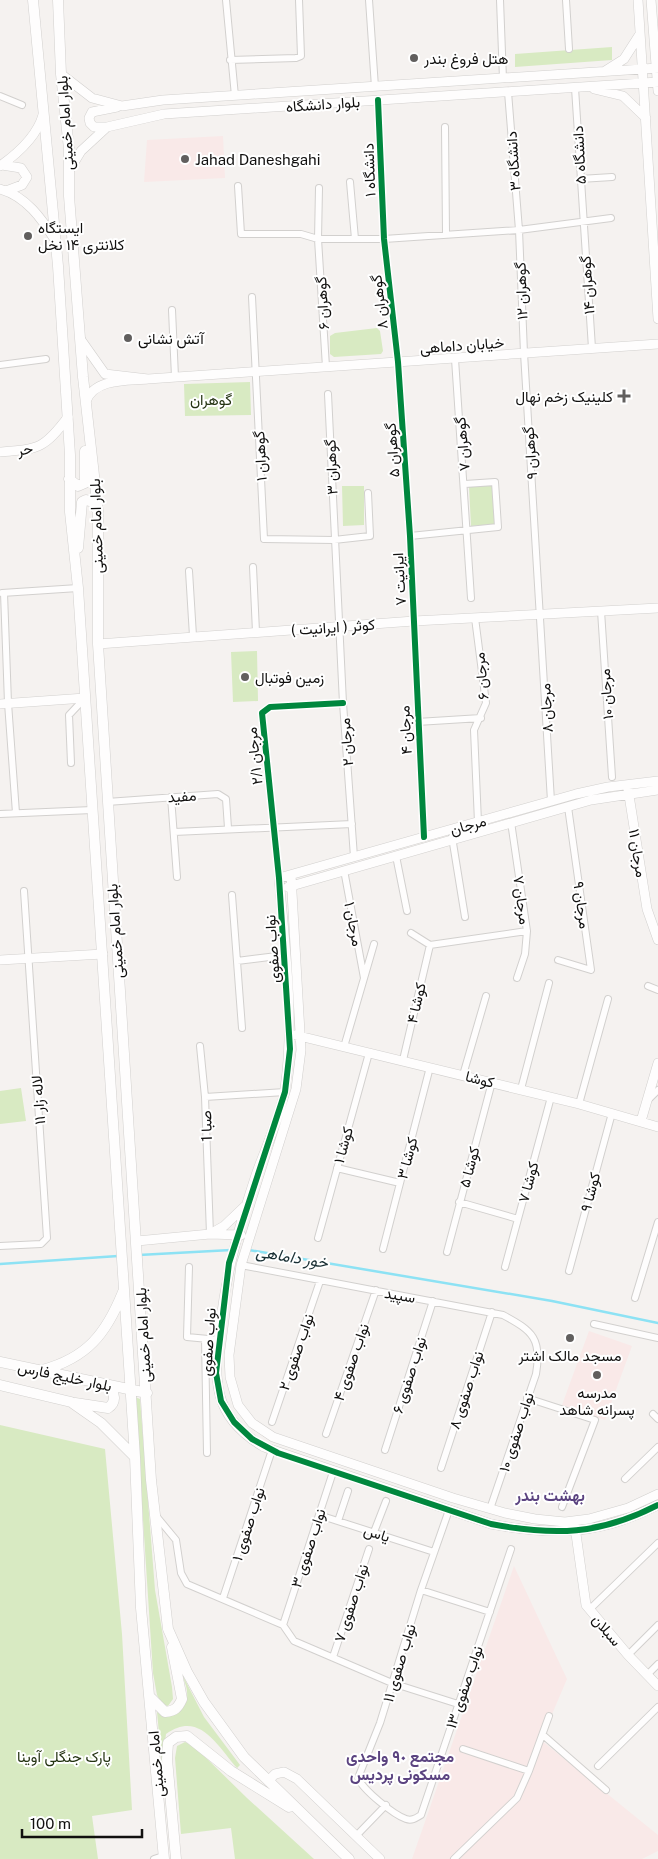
<svg xmlns="http://www.w3.org/2000/svg" width="658" height="1859" font-family="'Public Sans',Vazirmatn,sans-serif">
<style>
.education{fill:#f9e9e8}
.green{fill:#d8eac2}
.lines{fill:none;stroke-linecap:round;stroke-linejoin:round}
.stream{stroke:#8de2f4;stroke-width:2.5}
.street-casing{stroke:#d2d0ce;stroke-width:8}
.secondary-casing{stroke:#d2d0ce;stroke-width:10}
.primary-casing{stroke:#d2d0ce;stroke-width:11}
.street{stroke:#fefdfd;stroke-width:6}
.secondary{stroke:#fefdfd;stroke-width:9}
.primary{stroke:#fefdfd;stroke-width:10}
.cycleway-casing{stroke:#fff;stroke-width:9}
.cycleway{stroke:#00873e;stroke-width:6}
.poi-dot{fill:#615f5e;stroke:#fff;stroke-width:2}
.labels{text-anchor:middle;dominant-baseline:central;stroke-width:4;stroke-linejoin:round;paint-order:stroke}
.poi-label{font-size:15px;fill:#11100f;stroke:#fff;text-anchor:start}
.street-label{font-size:15px;fill:#11100f;stroke:#fff}
.park-label{font-size:15px;fill:#233211;stroke:#fff}
.water-label{font-size:16px;font-style:italic;fill:#1a3035;stroke:#fff}
.neighbourhood-label{font-size:16px;font-weight:bold;fill:#5b4380;stroke:#fff}
</style>
<rect width="100%" height="100%" fill="#f5f2f0"/>
<path class="education" d="M 223,136 L 225,178 L 144,182 L 147,140 Z
M 589,1331 L 632,1346 L 605,1420 L 562,1405 Z
M 514,1566 L 567,1679 L 541,1740 L 658,1835 L 658,1851 L 642,1859 L 412,1859 Z"/>
<path class="green" d="M 612,47 L 612,60 L 515,67 L 515,54 Z
M 377,328 L 380,331 L 383,351 L 381,354 L 334,357 L 330,354 L 330,336 L 335,333 Z
M 250,382 L 251,415 L 185,416 L 184,384 Z
M 493,485 L 495,524 L 471,526 L 469,486 Z
M 342,486 L 364,486 L 364,525 L 343,526 Z
M 257,651 L 258,701 L 233,702 L 231,652 Z
M 21,1088 L 26,1121 L 0,1124 L 0,1091 Z
M 135,1397 L 140,1399 L 155,1590 L 172,1687 L 173,1699 L 168,1706 L 162,1704 L 157,1695 L 153,1673 Z
M 0,1425 L 105,1449 L 122,1634 L 132,1810 L 92,1816 L 98,1859 L 0,1859 Z
M 183,1676 L 204,1717 L 240,1765 L 237,1768 C 217,1745 199,1710 166,1734 L 162,1765 L 157,1712 C 171,1723 189,1709 187,1692 C 187,1687 184,1681 183,1676 Z
M 185,1742 L 194,1746 L 247,1798 L 314,1859 L 235,1859 L 231,1828 L 181,1834 L 175,1758 L 177,1746 Z"/>
<g class="lines">
<path class="stream" d="M 249,1250 L 552,1301 L 658,1323
M 139,1255 L 231,1250
M 0,1264 L 118,1256"/>
<g class="street-casing">
<path id="street" d="M 226,0 L 235,96
M 369,0 L 375,87
M 500,0 L 503,79
M 566,0 L 569,49
M 230,60 L 296,58 L 301,56 L 299,0
M 575,88 L 592,348
M 508,92 L 519,230 L 524,353 L 551,801
M 0,96 L 22,105
M 378,100 L 384,239 L 398,362 L 410,536 L 424,837
M 445,127 L 446,234
M 580,179 L 612,177
M 350,182 L 355,239
M 238,186 L 241,234 L 301,234 L 318,239 L 384,239 L 519,230 L 611,218
M 319,188 L 318,239 L 326,367
M 252,297 L 264,539 L 334,540 L 370,536 L 368,493
M 172,310 L 175,377
M 455,359 L 471,598
M 0,365 L 46,359
M 328,394 L 343,703 L 354,857
M 410,536 L 498,527 L 495,482 L 465,484
M 253,567 L 256,632
M 189,571 L 193,636
M 2,593 L 78,588
M 4,593 L 8,703 L 16,813
M 601,611 L 612,777
M 475,618 L 486,703 L 474,730 L 478,822
M 417,722 L 481,718
M 71,763 L 69,715 L 85,698
M 171,797 L 177,877
M 107,802 L 218,794 L 226,799 L 228,828
M 0,814 L 92,810
M 511,822 L 527,931 L 525,954 L 517,978
M 174,832 L 352,824
M 452,837 L 465,917
M 396,856 L 407,911
M 344,870 L 364,978
M 279,878 L 262,713 L 270,707 L 343,703
M 232,895 L 242,1028
M 411,933 L 430,945 L 527,931
M 558,960 L 591,970 L 568,807
M 237,961 L 285,955
M 648,986 L 658,990
M 200,1046 L 205,1097
M 344,1047 L 374,944
M 403,1060 L 430,945
M 463,1075 L 486,996
M 521,1089 L 549,983
M 647,1101 L 658,1090
M 579,1104 L 608,999
M 337,1168 L 400,1183
M 459,1202 L 518,1219
M 210,1234 L 205,1097 L 285,1092
M 318,1238 L 369,1053
M 0,1246 L 41,1244 L 47,1238 L 24,891
M 383,1249 L 430,1067
M 447,1252 L 492,1082
M 241,1265 L 503,1315 C 533,1331 542,1339 536,1374 L 490,1509
M 189,1267 L 187,1337 L 219,1340
M 505,1267 L 551,1097
M 569,1271 L 612,1113
M 635,1298 L 658,1222
M 594,1324 L 658,1338
M 205,1339 L 207,1453
M 527,1398 L 595,1420 L 562,1507
M 653,1414 L 658,1419
M 272,1422 L 320,1281
M 326,1434 L 376,1290
M 385,1450 L 433,1301
M 441,1468 L 492,1312
M 625,1479 L 658,1447
M 449,1510 L 421,1590 L 380,1723 L 358,1778 C 363,1790 394,1815 406,1819 C 412,1821 416,1818 421,1815 L 511,1549
M 319,1515 L 434,1552
M 157,1517 L 176,1540 L 181,1573 L 187,1584 L 283,1625 L 294,1641 L 392,1683 L 458,1704
M 338,1521 L 348,1491
M 374,1532 L 386,1501
M 421,1590 L 490,1612
M 223,1598 L 272,1450
M 590,1609 L 658,1543
M 283,1625 L 333,1472
M 628,1655 L 658,1625
M 333,1657 L 369,1549
M 647,1675 L 658,1664
M 543,1735 L 606,1790
M 463,1749 L 529,1771
M 598,1766 L 658,1707
M 356,1836 L 386,1805
M 154,1859 L 163,1856
M 454,1859 L 517,1798 L 529,1771 L 549,1716"/>
</g>
<g class="secondary-casing">
<path id="secondary" d="M 638,0 L 658,319
M 651,0 L 658,91
M 605,71 L 624,59 L 640,34
M 61,74 L 92,98 L 122,106 L 163,100 L 658,68
M 594,89 L 623,96 L 646,118
M 107,127 L 94,127 L 90,123 L 89,118 L 92,112 L 117,107
M 2,165 L 21,168 L 27,177 L 22,185 L 6,191
M 0,166 C 17,154 37,136 43,115
M 69,171 L 81,151 L 107,127 L 164,114 L 658,82
M 0,189 C 26,196 42,219 55,240
M 81,340 L 105,374 L 148,379 C 127,381 95,378 86,401
M 148,379 L 658,344
M 0,452 C 39,449 44,449 68,417
M 98,644 L 414,621 L 658,608
M 0,704 L 85,698
M 658,781 L 608,787 L 576,794 L 279,878 C 285,948 295,1020 285,1089 C 281,1115 266,1147 257,1172 C 239,1226 227,1269 220,1326 C 214,1380 211,1416 264,1447 L 491,1524 C 554,1536 600,1535 658,1505
M 628,789 L 647,909 L 658,940
M 291,875 L 301,1050 L 296,1089 L 241,1265 L 229,1355 L 230,1377 L 238,1405 L 252,1423 L 273,1437 L 453,1498 L 505,1513 L 535,1519 L 565,1522 L 589,1519 L 628,1508 L 658,1494
M 288,887 L 591,800 L 658,790
M 0,960 L 103,954
M 295,1035 L 579,1104 L 658,1127
M 641,1121 L 658,1063
M 210,1234 L 224,1226 L 245,1206
M 137,1241 L 210,1234 L 241,1235
M 575,1527 L 586,1605 L 628,1655 L 658,1686
M 269,1780 L 275,1774 L 284,1772 L 297,1779 L 380,1859"/>
</g>
<g class="primary-casing">
<path id="primary" d="M 33,0 L 58,266 L 70,455 L 70,512 L 78,588 L 135,1457 L 141,1608 L 164,1859
M 58,0 L 61,74 L 69,149 L 69,196 L 83,377 L 98,511 L 98,644 L 151,1480 L 168,1629 L 187,1672 L 204,1702 L 244,1757 L 349,1859
M 69,479 L 78,486 L 85,483 L 85,451
M 78,548 L 82,502 L 86,500 L 93,502 L 97,510
M 0,1362 L 147,1393
M 42,1370 C 87,1358 106,1334 123,1292
M 0,1385 L 71,1402 L 101,1423 L 135,1457
M 75,1403 L 108,1408 C 117,1402 115,1393 108,1386
M 151,1698 L 165,1712 C 175,1711 178,1708 182,1699 L 172,1647
M 176,1859 L 167,1759 L 168,1743 L 176,1737 L 187,1736 L 231,1771 L 289,1807"/>
</g>
<use href="#street" class="street"/>
<use href="#secondary" class="secondary"/>
<use href="#primary" class="primary"/>
<g class="cycleway-casing">
<path id="cycleway" d="M 378,100 L 384,239 L 398,362 L 410,536 L 424,837
M 343,703 L 270,707 L 262,713 L 279,878 L 290,1049 L 285,1092 L 229,1263 L 216,1373 L 221,1401 L 234,1422 L 252,1439 L 278,1453 L 491,1524 C 554,1536 600,1535 658,1505"/>
</g>
<use href="#cycleway" class="cycleway"/>
</g>
<g class="poi-dot">
<circle cx="414" cy="58" r="5"/>
<circle cx="185" cy="159" r="5"/>
<circle cx="28" cy="236" r="5"/>
<circle cx="128" cy="338" r="5"/>
<path d="M621.5 388.5h5v5h5v5h-5v5h-5v-5h-5v-5h5z"/>
<circle cx="245" cy="677" r="5"/>
<circle cx="570" cy="1338" r="5"/>
<circle cx="597" cy="1375" r="5"/>
</g>
<g class="labels">
<g class="poi-label">
<text x="424" y="58">هتل فروغ بندر</text>
<text x="195" y="159">Jahad Daneshgahi</text>
<text x="38" y="227">ایستگاه<tspan x="38" dy="17">کلانتری ۱۴ نخل</tspan></text>
<text x="138" y="338">آتش نشانی</text>
<text x="613" y="396" text-anchor="end">کلینیک زخم نهال</text>
<text x="255" y="677">زمین فوتبال</text>
<text x="570" y="1355" text-anchor="middle">مسجد مالک اشتر</text>
<text x="597" y="1392" text-anchor="middle">مدرسه<tspan x="597" dy="17">پسرانه شاهد</tspan></text>
</g>
<g class="street-label">
<text transform="translate(323 104) rotate(-4)">بلوار دانشگاه</text>
<text transform="translate(65 123) rotate(-94)">بلوار امام خمینی</text>
<text transform="translate(579 155) rotate(-93)">دانشگاه ۵</text>
<text transform="translate(513 161) rotate(-94)">دانشگاه ۳</text>
<text transform="translate(369 170) rotate(-92)">دانشگاه ۱</text>
<text transform="translate(587 285) rotate(-94)">گوهران ۱۴</text>
<text transform="translate(521 291) rotate(-92)">گوهران ۱۲</text>
<text transform="translate(379 302) rotate(-97)">گوهران ۸</text>
<text transform="translate(322 303) rotate(-93)">گوهران ۶</text>
<text transform="translate(462 345) rotate(-4)">خیابان داماهی</text>
<text transform="translate(462 444) rotate(-95)">گوهران ۷</text>
<text transform="translate(25 449) rotate(-10)">حر</text>
<text transform="translate(392 450) rotate(-94)">گوهران ۵</text>
<text transform="translate(530 453) rotate(-94)">گوهران ۹</text>
<text transform="translate(260 456) rotate(-93)">گوهران ۱</text>
<text transform="translate(331 467) rotate(-92)">گوهران ۳</text>
<text transform="translate(96 526) rotate(-92)">بلوار امام خمینی</text>
<text transform="translate(399 579) rotate(-93)">ایرانیت ۷</text>
<text transform="translate(333 627) rotate(-4)">کوثر ( ایرانیت )</text>
<text transform="translate(481 676) rotate(-95)">مرجان ۶</text>
<text transform="translate(606 694) rotate(-94)">مرجان ۱۰</text>
<text transform="translate(546 708) rotate(-93)">مرجان ۸</text>
<text transform="translate(405 730) rotate(-93)">مرجان ۴</text>
<text transform="translate(346 742) rotate(-94)">مرجان ۲</text>
<text transform="translate(254 756) rotate(-96)">مرجان ۲/۱</text>
<text transform="translate(182 796) rotate(-4)">مفید</text>
<text transform="translate(468 825) rotate(-16)">مرجان</text>
<text transform="translate(638 853) rotate(81)">مرجان ۱۱</text>
<text transform="translate(522 900) rotate(82)">مرجان ۷</text>
<text transform="translate(582 905) rotate(82)">مرجان ۹</text>
<text transform="translate(354 924) rotate(79)">مرجان ۱</text>
<text transform="translate(115 931) rotate(-94)">بلوار امام خمینی</text>
<text transform="translate(272 949) rotate(-94)">نواب صفوی</text>
<text transform="translate(416 1003) rotate(-77)">کوشا ۴</text>
<text transform="translate(480 1079) rotate(14)">کوشا</text>
<text transform="translate(38 1100) rotate(-94)">لاله زار ۱۱</text>
<text transform="translate(206 1126) rotate(-92)">صبا 1</text>
<text transform="translate(343 1145) rotate(-75)">کوشا ۱</text>
<text transform="translate(407 1158) rotate(-75)">کوشا ۳</text>
<text transform="translate(469 1167) rotate(-75)">کوشا ۵</text>
<text transform="translate(528 1182) rotate(-75)">کوشا ۷</text>
<text transform="translate(590 1192) rotate(-75)">کوشا ۹</text>
<text transform="translate(400 1295) rotate(10)">سپید</text>
<text transform="translate(143 1335) rotate(-93)">بلوار امام خمینی</text>
<text transform="translate(208 1342) rotate(-86)">نواب صفوی</text>
<text transform="translate(296 1352) rotate(-71)">نواب صفوی ۲</text>
<text transform="translate(351 1362) rotate(-71)">نواب صفوی ۴</text>
<text transform="translate(409 1375) rotate(-72)">نواب صفوی ۶</text>
<text transform="translate(65 1376) rotate(12)">بلوار خلیج فارس</text>
<text transform="translate(466 1390) rotate(-72)">نواب صفوی ۸</text>
<text transform="translate(516 1432) rotate(-72)">نواب صفوی ۱۰</text>
<text transform="translate(248 1524) rotate(-72)">نواب صفوی ۱</text>
<text transform="translate(377 1533) rotate(18)">یاس</text>
<text transform="translate(308 1548) rotate(-72)">نواب صفوی ۳</text>
<text transform="translate(351 1603) rotate(-72)">نواب صفوی ۷</text>
<text transform="translate(607 1630) rotate(50)">سبلان</text>
<text transform="translate(399 1663) rotate(-73)">نواب صفوی ۱۱</text>
<text transform="translate(464 1687) rotate(-71)">نواب صفوی ۱۳</text>
<text transform="translate(156 1764) rotate(-95)">امام خمینی</text>
</g>
<g class="park-label">
<text x="211" y="399">گوهران</text>
<text x="64" y="1756">پارک جنگلی آوینا</text>
</g>
<g class="water-label">
<text transform="translate(292 1257) rotate(9)">خور داماهی</text>
</g>
<g class="neighbourhood-label">
<text x="550" y="1495">بهشت بندر</text>
<text x="400" y="1756">مجتمع ٩٠ واحدی<tspan x="400" dy="18">مسکونی پردیس</tspan></text>
</g>
</g>
<path d="M22 1829v8h120v-8" fill="none" stroke="#11100f" stroke-width="2.5"/>
<text x="30" y="1829" font-size="15" fill="#11100f" stroke="#ffffff" stroke-width="4" paint-order="stroke">100 m</text>
</svg>
